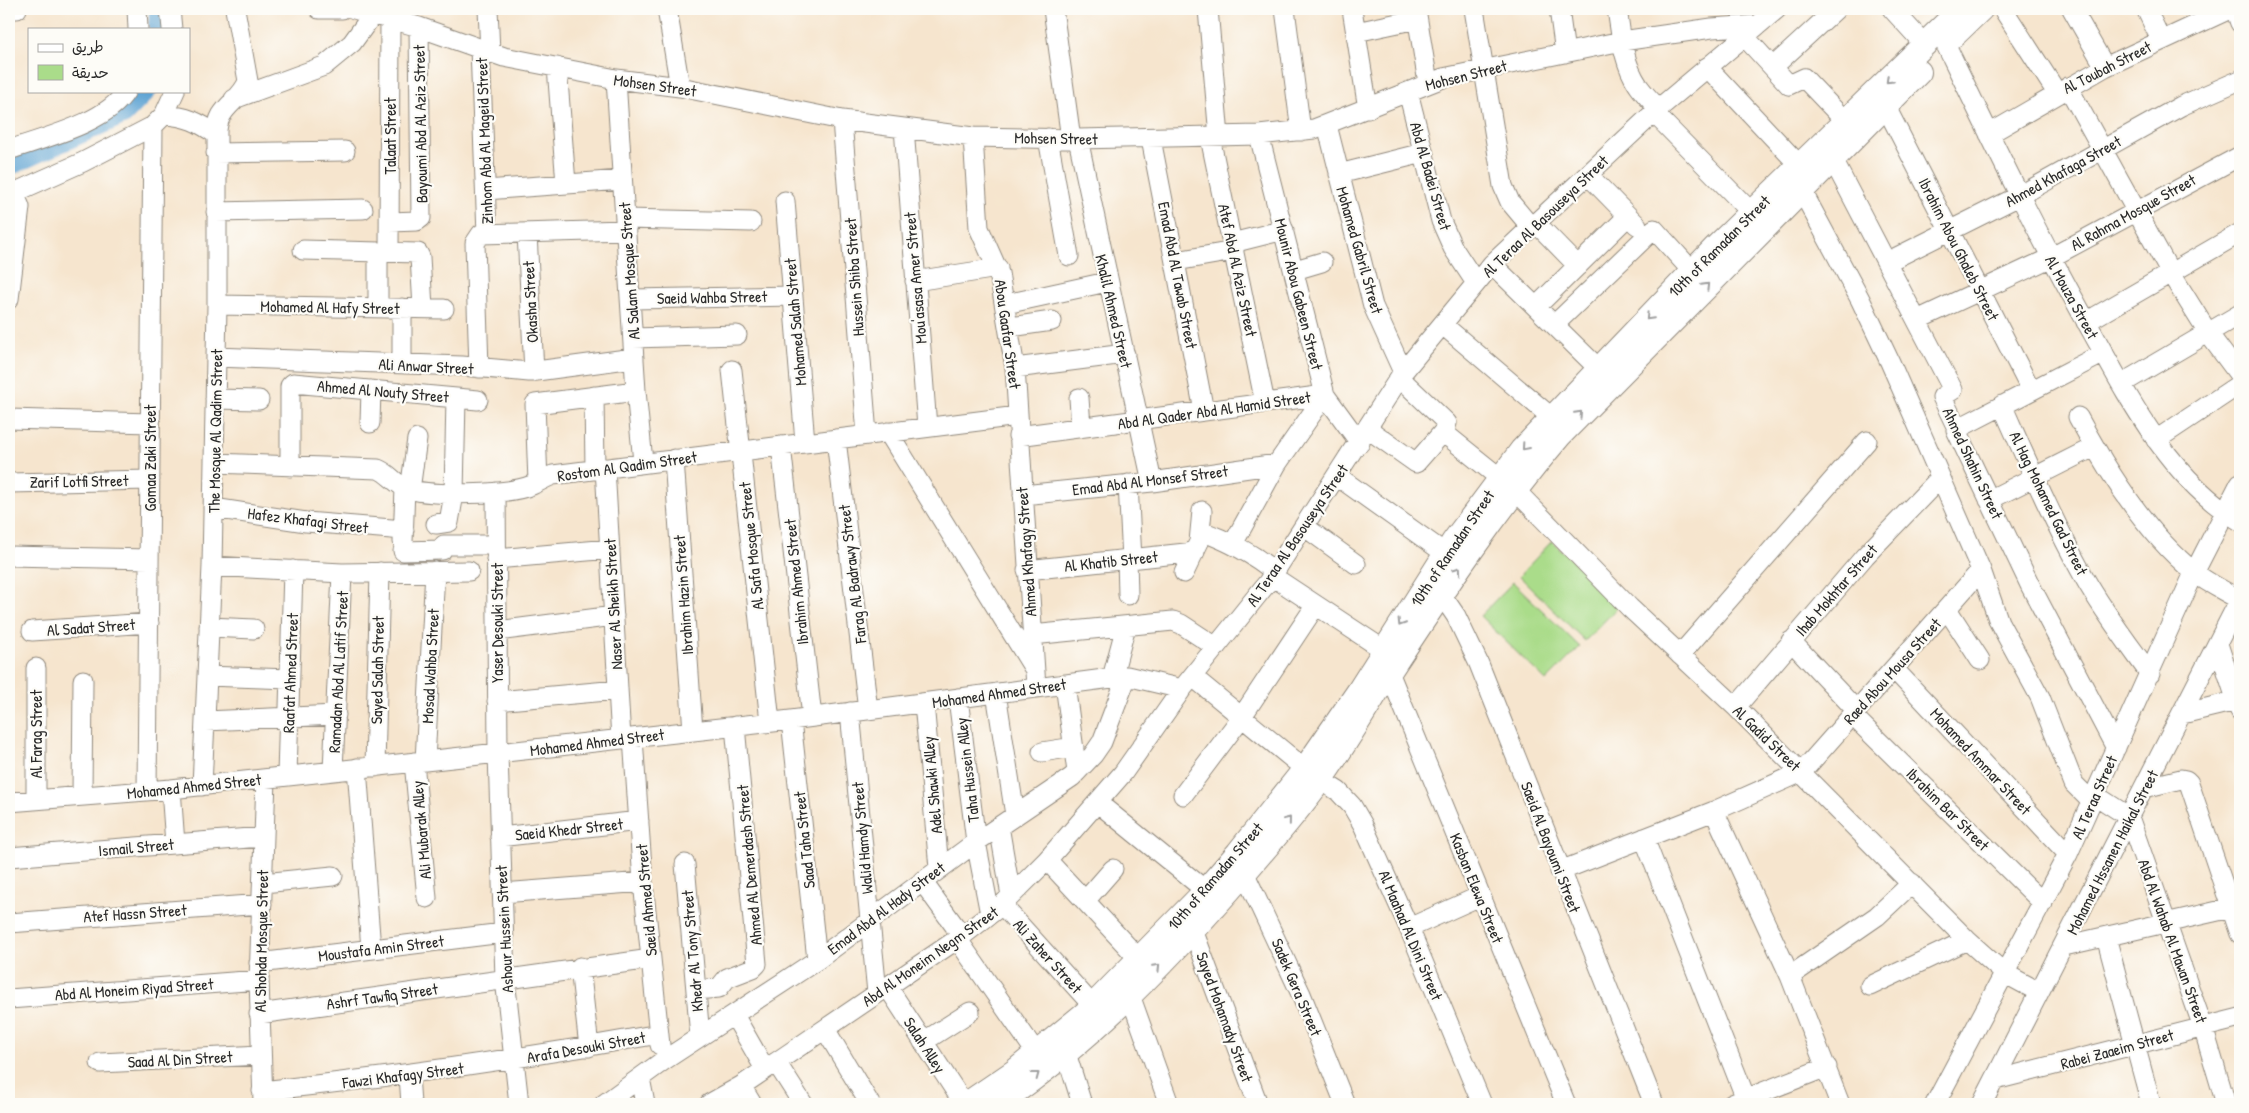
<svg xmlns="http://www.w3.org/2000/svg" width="2249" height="1113" font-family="'Patrick Hand','Playpen Sans Arabic',sans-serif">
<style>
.green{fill:#aadc8a;stroke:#6a845a}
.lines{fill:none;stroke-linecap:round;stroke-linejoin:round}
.canal{stroke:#5da3d3;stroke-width:16}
.minor-casing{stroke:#90887c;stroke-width:21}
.major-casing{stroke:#90887c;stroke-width:26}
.minor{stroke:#fff;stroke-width:19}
.major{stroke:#fff;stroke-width:24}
.oneway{stroke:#a0a0a0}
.labels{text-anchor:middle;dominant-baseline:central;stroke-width:4.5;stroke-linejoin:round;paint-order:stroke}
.street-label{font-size:16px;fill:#2b2b2b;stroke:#fdfcf7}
</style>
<rect width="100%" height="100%" fill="#fdfcf7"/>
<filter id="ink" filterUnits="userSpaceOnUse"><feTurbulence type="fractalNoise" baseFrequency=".02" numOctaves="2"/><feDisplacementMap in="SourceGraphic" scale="10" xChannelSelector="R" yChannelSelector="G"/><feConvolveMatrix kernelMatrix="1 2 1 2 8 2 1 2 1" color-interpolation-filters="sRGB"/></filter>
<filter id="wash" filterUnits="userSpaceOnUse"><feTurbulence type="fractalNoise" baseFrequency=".0096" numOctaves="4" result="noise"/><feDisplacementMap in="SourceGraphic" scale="20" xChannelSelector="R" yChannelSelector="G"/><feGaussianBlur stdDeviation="1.12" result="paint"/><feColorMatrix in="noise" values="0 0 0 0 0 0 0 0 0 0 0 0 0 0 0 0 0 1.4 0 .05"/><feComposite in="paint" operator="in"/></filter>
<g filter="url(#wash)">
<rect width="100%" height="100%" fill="#f6e5ce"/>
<path class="green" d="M 1552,541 L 1619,606 L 1585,641 L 1519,576 Z
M 1513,582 L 1580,647 L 1546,681 L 1480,616 Z"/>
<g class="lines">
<path class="canal" d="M 156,29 L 157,9
M 9,168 L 125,116 L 149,91"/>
</g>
</g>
<g filter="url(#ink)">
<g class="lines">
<g class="minor-casing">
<path id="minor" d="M 9,9 L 17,9
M 137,9 L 138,29
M 170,9 L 172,29
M 319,9 L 342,9
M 354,9 L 419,27 L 504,57 L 616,79 L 680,87 L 842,120 L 973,137 L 1078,139 L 1259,135 L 1314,129 L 1443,78 L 1622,41 L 1712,28 L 1757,25
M 488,9 L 490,52
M 667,9 L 680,87
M 1053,9 L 1071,139
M 1208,9 L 1219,137
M 1285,9 L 1301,131
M 1352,9 L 1368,109
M 1416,9 L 1428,83
M 1474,9 L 1503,186 L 1510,202 L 1531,227
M 1559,9 L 1565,53
M 1617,9 C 1621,34 1623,63 1638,85 C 1643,93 1652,101 1658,109
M 1892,9 L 1925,45
M 2003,9 L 2057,93
M 2072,9 L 2105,67
M 2146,9 L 2161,40
M 2235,9 L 2240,23
M 1356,32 L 1417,19
M 1744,36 L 1789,85 L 1804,78 L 1846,122
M 1945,43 C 1992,140 2038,236 2091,330 C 2128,397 2171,481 2240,521
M 480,48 L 487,234
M 557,67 L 566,184
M 1707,67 L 1800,166
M 1773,67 L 1836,9
M 616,79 L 636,391 L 643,462
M 2068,87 L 2170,272 L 2208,333 L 2240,376
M 1408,92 L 1441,221 L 1453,248 L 1476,283
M 234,99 L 324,66 L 352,43 L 373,14
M 1886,107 L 2031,390
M 1654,113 L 1751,212
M 164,115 C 186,116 199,122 217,135 L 217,305 L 212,566 L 202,786
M 842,120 L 867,435
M 1327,125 L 1373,306 L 1403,372
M 904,128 L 927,427
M 1989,134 L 2105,67 L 2230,9
M 217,135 C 216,106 240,103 248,81 L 235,9
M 1259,135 L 1325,395 L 1360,443
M 973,137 L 979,228 L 999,273 L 1015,368 L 1036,687
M 1210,137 L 1265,403
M 1048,138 L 1069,256
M 1078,139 L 1152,482
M 1151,139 L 1204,411
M 9,150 C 43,138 107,123 126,91
M 216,153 L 345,151
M 1832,158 L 1953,390 L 1942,397 L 1957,428 L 1956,430 L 2030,585 L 2116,748
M 1339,174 L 1423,153
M 1588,175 L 1637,225
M 1801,189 L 1860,299 L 1890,362 L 1981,570 L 1999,622 L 2040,697 L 2074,784 L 2092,802
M 486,190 L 622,180
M 9,195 L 83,162 L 153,126 L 164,115 L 175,91
M 9,198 L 17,200 L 20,207 L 9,299
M 785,201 L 805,442
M 216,212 L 363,209
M 626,219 L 751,222
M 390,222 L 417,221 L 421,218 L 419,27
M 1536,223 L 1578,266
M 527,233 L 534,372
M 1232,243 L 1284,230
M 303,250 L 418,253 L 420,257 L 423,308
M 378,252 L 378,308
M 389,252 L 390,19
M 1176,261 L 1234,251
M 1887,262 L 2019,196 L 2181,106 L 2240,80
M 1492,264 L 1599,369
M 1295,270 L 1322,262
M 915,281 L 998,268
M 632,299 L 793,296
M 1006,304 L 1107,282
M 217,305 L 444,309
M 1536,307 L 1628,216
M 1917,320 L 2050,258 L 2240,156
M 2086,322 L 2240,233
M 1443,325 L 1551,417
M 1554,325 L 1654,229 L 1693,272
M 1010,327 L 1052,321
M 633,338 L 737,335
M 216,357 L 462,366 L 529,372 L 634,358
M 402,364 L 402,308
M 479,368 L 475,243 L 481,234 L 626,230
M 1015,368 L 1125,354
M 732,370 L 770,722
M 1400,378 L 1447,423 L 1444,433 L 1516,491 L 1630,608 L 1736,707 L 1967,940 L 2004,973 L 2039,992
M 2121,384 L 2240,314
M 594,396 L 595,470
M 1079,398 L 1081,427
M 215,399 L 259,400
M 2002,405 C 2028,463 2053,521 2084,577 C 2103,611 2127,642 2150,674
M 2078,417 C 2106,469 2147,534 2194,572 C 2207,583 2225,591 2240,600
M 9,419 L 150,423
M 370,423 L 371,390
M 1368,429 L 1416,463 L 1443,432
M 1957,429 L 2104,353
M 888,432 L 1033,667
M 1018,436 L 1325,395 L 1277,464 L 1233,544
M 836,439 L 868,710
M 2156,440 L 2240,384
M 781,446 L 812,717
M 674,459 L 693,731
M 214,463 L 378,469 C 389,473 395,484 406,488 C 429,497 509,495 532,485 C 539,482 545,478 553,475 L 1018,416
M 290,467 L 290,386 L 293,383 L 478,400
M 605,468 L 621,739
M 1337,476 L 1446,554
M 538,482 L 535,404 L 636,391
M 9,483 L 150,480
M 1128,484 L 1132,559
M 410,490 L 417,439
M 496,492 L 498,753 L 505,979 L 519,1104
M 1023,495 L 1152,482 L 1277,464
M 1989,500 L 2094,447
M 213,508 L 306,522 L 404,530
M 436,524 L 449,522 L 454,494 L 456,398
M 1305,527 L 1356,564
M 1201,531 C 1229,541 1252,553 1275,572
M 403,542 L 405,488
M 403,551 L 442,550 L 444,545 L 496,545
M 9,556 L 149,559
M 496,559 L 610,549
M 1127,559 L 1128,595
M 212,566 L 342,573 L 469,571
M 1027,570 L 1195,552
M 1184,573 L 1199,542 L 1202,511
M 1272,576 L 1384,650
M 1441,594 L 1456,616 L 1479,664 L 1654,1104
M 1947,609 L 1980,660
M 209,627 L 254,629
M 32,631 L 149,623
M 497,631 L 614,616
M 1032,635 L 1173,621 L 1181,624 L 1216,647
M 1791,641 L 1857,711
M 2218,644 L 2240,711
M 1680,655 L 1867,441
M 1894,669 L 2068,854
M 1389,672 L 1566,1104
M 207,676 L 289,679
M 1193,677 L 1305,769
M 1112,678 L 1126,626
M 1065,684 L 1077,772
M 996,693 L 1015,815
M 958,698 L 976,842 L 990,914
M 497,701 L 618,690
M 924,703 L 939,868
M 1736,707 L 1865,556 L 1940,478
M 850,712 L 877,993
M 2182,714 L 2240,700
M 1853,716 L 2043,903
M 791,720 L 817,960
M 205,721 L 336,715
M 633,738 L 643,882 L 660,1045
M 1042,752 L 1074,747
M 425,761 L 435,571
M 414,762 L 427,898
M 375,767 L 380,572
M 357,768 L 371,949
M 333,770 L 342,573
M 287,776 L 293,570
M 1320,780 L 1338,791 L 1352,806 L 1363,825 L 1409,928 L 1482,1104
M 2144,788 L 2181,779 L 2186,780 L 2189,783 L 2240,934
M 171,789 L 175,844
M 147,791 L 153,126
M 1183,795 L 1241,718 L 1316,605
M 2095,795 L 2129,817 L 2203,1027 L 2226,1104
M 82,796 L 83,680
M 36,800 L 36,668
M 9,802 L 171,789 L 498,753 L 791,720 L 1127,676 L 1182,689
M 1098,803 L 1205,890
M 1714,811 L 1790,976 L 1840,1104
M 999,826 L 1011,896
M 500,837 L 639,821
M 1644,838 L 1746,1099
M 9,857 L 263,837
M 1047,860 L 1139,959
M 685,864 L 700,1037
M 1560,871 L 1714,811 L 1802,772 L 1981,570
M 1244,872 L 1301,994 L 1345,1104
M 922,881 L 962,936
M 263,883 L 333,876
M 502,893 L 643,882
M 1085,901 L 1113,869
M 1002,905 L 1093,1006
M 9,923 L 262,904
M 1409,928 L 1480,896
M 1193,930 L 1258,1104
M 2106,937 L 2151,1104
M 958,940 L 1037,1054
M 2064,946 L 2240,906
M 259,963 L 503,933
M 580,967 L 589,1047
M 1790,976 L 1877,916 L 1912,883
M 887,986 L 964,1104
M 1870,986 L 1967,940
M 696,990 L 719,988 L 727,978 L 753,968 L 757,964 L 735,726
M 1130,995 L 1169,1104
M 9,999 L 259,980
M 259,1014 L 651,959
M 734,1015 L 765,1069
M 825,1029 L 870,1104
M 923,1042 L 970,1012
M 1066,1053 L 1082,1104
M 776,1062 L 803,1104
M 100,1063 L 261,1055
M 409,1075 L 411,1104
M 640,1078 L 645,1104
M 1995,1080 L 2240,1018
M 741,1086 L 752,1104
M 262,1091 C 396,1077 526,1058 659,1034
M 263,1102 L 259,980 L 266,779
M 604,1104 L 663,1061 L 817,960 L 976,842 L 1072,777 L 1093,755 L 1102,742 L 1127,676
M 709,1104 L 741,1086 L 962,936 L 1002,905 L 1047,860 L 1123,773 L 1182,689 L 1268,582 L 1403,372 L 1492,264 L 1658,109 L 1777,9
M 1732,1104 L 1827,1067
M 1935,1104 L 2068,854 L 2194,573 L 2240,483
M 1982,1104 L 2240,599"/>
</g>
<g class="major-casing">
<path id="major" d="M 1954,35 L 1981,9
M 967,1104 L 1014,1072 L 1087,1012 L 1198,899 L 1238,853 L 1305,769 L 1359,691 L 1454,541 L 1522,450 L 1716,247 L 1961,9
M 997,1104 C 1086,1045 1160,968 1230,889 C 1261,853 1293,818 1320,780 C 1345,745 1366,708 1389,672 C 1442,591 1497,509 1560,435 L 1919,72"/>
</g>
<use href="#minor" class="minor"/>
<use href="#major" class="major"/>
</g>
<defs><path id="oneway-chevron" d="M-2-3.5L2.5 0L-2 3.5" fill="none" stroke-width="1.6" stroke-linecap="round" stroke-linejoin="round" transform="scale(1.25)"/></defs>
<g class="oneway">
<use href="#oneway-chevron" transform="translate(1889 80) rotate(136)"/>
<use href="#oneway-chevron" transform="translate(1706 286) rotate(-46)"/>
<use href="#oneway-chevron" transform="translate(1649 317) rotate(134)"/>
<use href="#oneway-chevron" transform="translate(1579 414) rotate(-47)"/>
<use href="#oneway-chevron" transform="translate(1525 447) rotate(131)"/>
<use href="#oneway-chevron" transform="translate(1458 570) rotate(-55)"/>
<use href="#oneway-chevron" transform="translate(1401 623) rotate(122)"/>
<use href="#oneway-chevron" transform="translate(1288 820) rotate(-51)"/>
<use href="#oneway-chevron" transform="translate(1157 967) rotate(-46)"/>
<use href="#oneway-chevron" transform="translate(1036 1075) rotate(-37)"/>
</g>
</g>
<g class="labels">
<g class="street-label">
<text transform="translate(2107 67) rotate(-27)">Al Toubah Street</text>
<text transform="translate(1466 75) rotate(-14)">Mohsen Street</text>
<text transform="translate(655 85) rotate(8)">Mohsen Street</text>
<text transform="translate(420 124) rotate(-91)">Bayoumi Abd Al Aziz Street</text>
<text transform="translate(390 136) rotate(-90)">Talaat Street</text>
<text transform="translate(1056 138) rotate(1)">Mohsen Street</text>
<text transform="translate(484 141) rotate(-92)">Zinhom Abd Al Mageid Street</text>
<text transform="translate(2063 171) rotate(-29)">Ahmed Khafaga Street</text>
<text transform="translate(1431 176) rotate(74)">Abd Al Badei Street</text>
<text transform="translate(2133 212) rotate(-29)">Al Rahma Mosque Street</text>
<text transform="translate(1545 216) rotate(-44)">Al Teraa Al Basouseya Street</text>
<text transform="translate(1719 246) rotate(-45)">10th of Ramadan Street</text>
<text transform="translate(1959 249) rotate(63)">Ibrahim Abou Ghaleb Street</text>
<text transform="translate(1360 250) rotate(74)">Mohamed Gabril Street</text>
<text transform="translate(1238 270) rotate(78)">Atef Abd Al Aziz Street</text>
<text transform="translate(629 271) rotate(-94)">Al Salam Mosque Street</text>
<text transform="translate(1178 275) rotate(79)">Emad Abd Al Tawab Street</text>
<text transform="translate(854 277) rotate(-94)">Hussein Shiba Street</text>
<text transform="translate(915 278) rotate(-95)">Mou'asasa Amer Street</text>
<text transform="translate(1299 294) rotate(76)">Mounir Abou Gabeen Street</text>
<text transform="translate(712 297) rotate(-1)">Saeid Wahba Street</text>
<text transform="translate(2072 297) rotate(61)">Al Mouza Street</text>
<text transform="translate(530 302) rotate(-93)">Okasha Street</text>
<text transform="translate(330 307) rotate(1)">Mohamed Al Hafy Street</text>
<text transform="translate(1114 311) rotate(77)">Khalil Ahmed Street</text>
<text transform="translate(795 322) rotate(-95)">Mohamed Salah Street</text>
<text transform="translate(1008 334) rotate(82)">Abou Gaafar Street</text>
<text transform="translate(426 366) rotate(3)">Ali Anwar Street</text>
<text transform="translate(383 391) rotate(5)">Ahmed Al Nouty Street</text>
<text transform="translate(1214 410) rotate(-8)">Abd Al Qader Abd Al Hamid Street</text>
<text transform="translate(215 431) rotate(-89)">The Mosque Al Qadim Street</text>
<text transform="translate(150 458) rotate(-90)">Gomaa Zaki Street</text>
<text transform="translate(1973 463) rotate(65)">Ahmed Shahin Street</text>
<text transform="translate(627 466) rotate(-8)">Rostom Al Qadim Street</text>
<text transform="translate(1150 480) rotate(-7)">Emad Abd Al Monsef Street</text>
<text transform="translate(79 481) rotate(-1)">Zarif Lotfi Street</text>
<text transform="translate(2049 503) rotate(64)">Al Hag Mohamed Gad Street</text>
<text transform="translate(308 520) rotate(7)">Hafez Khafagi Street</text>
<text transform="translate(1297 535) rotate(-56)">Al Teraa Al Basouseya Street</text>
<text transform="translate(751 546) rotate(-96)">Al Safa Mosque Street</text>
<text transform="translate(1452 548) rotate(-56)">10th of Ramadan Street</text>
<text transform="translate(1026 552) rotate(-94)">Ahmed Khafagy Street</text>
<text transform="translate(1111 561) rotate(-6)">Al Khatib Street</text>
<text transform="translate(852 574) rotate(-97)">Farag Al Badrawy Street</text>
<text transform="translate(796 582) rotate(-96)">Ibrahim Ahmed Street</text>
<text transform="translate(1836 590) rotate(-49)">Ihab Mokhtar Street</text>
<text transform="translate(683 595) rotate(-94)">Ibrahim Hazin Street</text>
<text transform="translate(613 604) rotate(-93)">Naser Al Sheikh Street</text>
<text transform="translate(497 623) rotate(-90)">Yaser Desouki Street</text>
<text transform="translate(91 627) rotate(-4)">Al Sadat Street</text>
<text transform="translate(430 666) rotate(-87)">Mosad Wahba Street</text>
<text transform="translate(377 670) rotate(-89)">Sayed Salah Street</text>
<text transform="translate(1892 671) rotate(-48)">Raed Abou Mousa Street</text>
<text transform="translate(338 672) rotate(-87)">Ramadan Abd Al Latif Street</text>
<text transform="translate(290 673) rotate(-88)">Raafat Ahmed Street</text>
<text transform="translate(999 693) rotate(-8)">Mohamed Ahmed Street</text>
<text transform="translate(36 734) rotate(-90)">Al Farag Street</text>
<text transform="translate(1767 738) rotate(44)">Al Gadid Street</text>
<text transform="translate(597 742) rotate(-7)">Mohamed Ahmed Street</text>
<text transform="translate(1981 761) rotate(47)">Mohamed Ammar Street</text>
<text transform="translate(967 770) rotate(-97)">Taha Hussein Alley</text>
<text transform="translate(932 785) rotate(-95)">Adel Shawki Alley</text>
<text transform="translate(194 786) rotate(-6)">Mohamed Ahmed Street</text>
<text transform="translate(2094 797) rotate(-66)">Al Teraa Street</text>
<text transform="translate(1948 809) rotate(45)">Ibrahim Bar Street</text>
<text transform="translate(569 829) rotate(-6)">Saeid Khedr Street</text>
<text transform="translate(421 830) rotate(-95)">Ali Mubarak Alley</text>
<text transform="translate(862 838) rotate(-95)">Walid Hamdy Street</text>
<text transform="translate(804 840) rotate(-96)">Saad Taha Street</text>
<text transform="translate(136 847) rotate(-5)">Ismail Street</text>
<text transform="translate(1551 847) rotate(69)">Saeid Al Bayoumi Street</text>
<text transform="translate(2112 852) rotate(-63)">Mohamed Hssanen Haikal Street</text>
<text transform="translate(749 865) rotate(-95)">Ahmed Al Demerdash Street</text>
<text transform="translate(1215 876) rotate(-49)">10th of Ramadan Street</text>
<text transform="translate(1477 888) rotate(68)">Kasban Elewa Street</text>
<text transform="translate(646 900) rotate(-95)">Saeid Ahmed Street</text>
<text transform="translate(886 908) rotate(-37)">Emad Abd Al Hady Street</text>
<text transform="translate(135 913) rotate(-4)">Atef Hassn Street</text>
<text transform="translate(504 929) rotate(-93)">Ashour Hussein Street</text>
<text transform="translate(1411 935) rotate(67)">Al Maahad Al Dini Street</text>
<text transform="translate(261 941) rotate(-89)">Al Shohda Mosque Street</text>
<text transform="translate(2173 941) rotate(70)">Abd Al Wahab Al Mawan Street</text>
<text transform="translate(381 948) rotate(-7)">Moustafa Amin Street</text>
<text transform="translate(692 951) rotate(-95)">Khedr Al Tony Street</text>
<text transform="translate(930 956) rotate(-35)">Abd Al Moneim Negm Street</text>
<text transform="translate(1048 956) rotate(48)">Ali Zaher Street</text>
<text transform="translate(1297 987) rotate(67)">Sadek Gera Street</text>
<text transform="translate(134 989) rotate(-4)">Abd Al Moneim Riyad Street</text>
<text transform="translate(382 996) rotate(-8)">Ashrf Tawfiq Street</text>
<text transform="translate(1225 1017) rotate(70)">Sayed Mohamady Street</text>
<text transform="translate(925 1045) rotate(57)">Salah Alley</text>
<text transform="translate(586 1047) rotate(-10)">Arafa Desouki Street</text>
<text transform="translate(2117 1049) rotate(-15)">Rabei Zaaeim Street</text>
<text transform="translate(180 1059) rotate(-3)">Saad Al Din Street</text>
<text transform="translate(403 1075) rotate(-7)">Fawzi Khafagy Street</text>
</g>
</g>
<rect width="2249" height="1113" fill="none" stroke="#fdfcf7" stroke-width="30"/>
<rect x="28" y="28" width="162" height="65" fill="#fdfcf7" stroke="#a9a8a5"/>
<rect x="38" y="44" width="25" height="8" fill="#ffffff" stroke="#a9a8a5"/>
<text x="72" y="52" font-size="15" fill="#2b2b2b">طريق</text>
<rect x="38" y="65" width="25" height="15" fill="#aadc8a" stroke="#a9a8a5"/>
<text x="72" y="78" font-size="15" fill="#2b2b2b">حديقة</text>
</svg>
